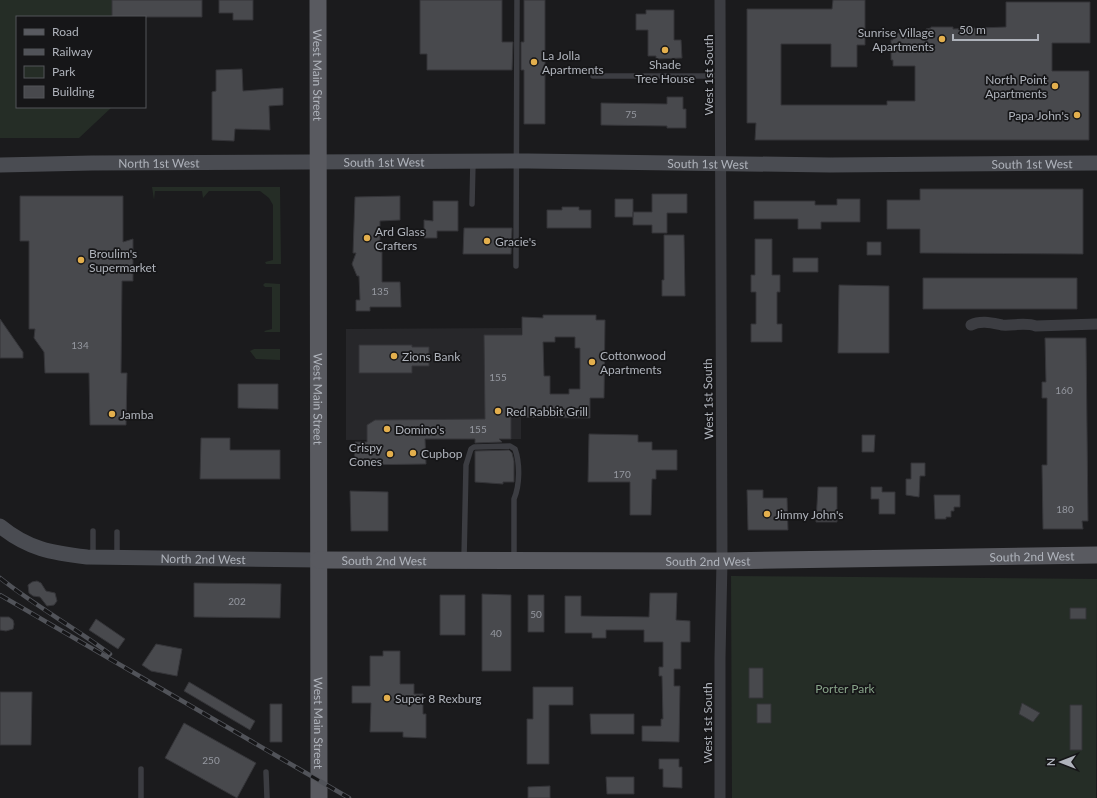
<svg xmlns="http://www.w3.org/2000/svg" width="1097" height="798" font-family="Lato,sans-serif">
<style>
.built{fill:#27272a}
.green{fill:#252d26}
.building{fill:#48494d;stroke:#353539;fill-rule:evenodd}
.lines{fill:none;stroke-linecap:round;stroke-linejoin:round}
.lane{stroke:#3c3d42;stroke-width:5.5}
.street{stroke:#3c3d42;stroke-width:11}
.secondary{stroke:#4a4c52;stroke-width:15}
.primary{stroke:#595a60;stroke-width:17}
.rail-casing{stroke:#515359;stroke-width:4.5}
.rail{stroke:#161618;stroke-width:3;stroke-dasharray:9;stroke-linecap:butt}
.poi-dot{fill:#e3af4d;stroke:#161618;stroke-width:1.5}
.labels{text-anchor:middle;dominant-baseline:central;stroke-width:3.5;stroke-linejoin:round;paint-order:stroke}
.number-label{font-size:10px;fill:#9598a0}
.poi-label{font-size:12px;fill:#afb3bb;stroke:#161618;text-anchor:start}
.street-label{font-size:12px;fill:#afb3bb;stroke:#161618}
.park-label{font-size:12px;fill:#88a489;stroke:#161618}
</style>
<rect width="100%" height="100%" fill="#1b1b1d"/>
<path class="built" d="M 521,328 L 521,439 L 346,440 L 346,329 Z"/>
<path class="green" d="M 0,0 L 112,0 L 112,17 L 17,17 L 17,107 L 112,107 L 79,138 L 0,138 Z
M 152,187 L 280,187 L 281,264 L 266,264 L 265,262 L 273,260 L 273,205 L 269,198 L 260,191 L 209,191 L 203,198 L 202,191 L 155,191 L 154,200 Z
M 265,283 L 280,284 L 280,332 L 265,332 L 264,331 L 272,329 L 272,287 L 265,287 L 263,285 Z
M 254,349 L 280,349 L 280,360 L 256,359 L 250,351 Z
M 731,576 L 1097,579 L 1096,798 L 732,798 Z"/>
<path class="building" d="M 112,0 L 202,0 L 202,17 L 112,17 Z
M 219,0 L 253,0 L 253,20 L 233,20 L 233,13 L 219,13 Z
M 420,0 L 502,0 L 502,42 L 513,42 L 512,70 L 427,70 L 427,54 L 420,54 Z
M 524,0 L 545,0 L 545,124 L 524,124 L 524,70 L 521,70 L 521,42 L 524,42 Z
M 833,0 L 865,0 L 865,45 L 857,45 L 857,67 L 831,67 L 831,44 L 781,44 L 781,105 L 887,105 L 887,101 L 915,101 L 915,66 L 893,66 L 893,60 L 891,60 L 891,40 L 893,40 L 893,33 L 925,33 L 926,29 L 931,28 L 931,27 L 953,27 L 953,29 L 1006,27 L 1006,2 L 1090,2 L 1090,43 L 1052,43 L 1052,71 L 1089,71 L 1089,140 L 755,140 L 756,123 L 747,123 L 747,9 L 832,9 Z
M 646,10 L 674,10 L 674,40 L 681,40 L 682,58 L 656,59 L 656,56 L 648,56 L 648,30 L 636,30 L 636,14 L 646,14 Z
M 242,69 L 243,91 L 283,88 L 283,105 L 269,106 L 270,130 L 235,129 L 234,141 L 212,140 L 212,92 L 216,91 L 216,70 Z
M 667,97 L 683,97 L 683,109 L 686,109 L 686,128 L 667,128 L 667,126 L 601,125 L 601,103 L 667,104 Z
M 920,189 L 1083,189 L 1083,254 L 920,253 L 920,229 L 887,229 L 887,200 L 920,200 Z
M 652,194 L 687,194 L 687,213 L 667,213 L 667,233 L 652,233 L 652,225 L 633,225 L 633,212 L 652,212 Z
M 20,196 L 123,196 L 123,242 L 133,239 L 133,281 L 122,281 L 121,373 L 127,373 L 126,425 L 90,425 L 89,373 L 45,373 L 44,352 L 34,338 L 35,329 L 29,329 L 29,241 L 20,241 Z
M 400,196 L 400,220 L 380,221 L 380,252 L 382,252 L 382,282 L 400,282 L 401,307 L 370,307 L 370,311 L 356,311 L 356,300 L 360,300 L 359,276 L 357,276 L 352,264 L 356,253 L 353,253 L 355,197 Z
M 615,199 L 633,199 L 633,217 L 615,217 Z
M 837,199 L 860,199 L 860,222 L 821,222 L 821,229 L 798,229 L 798,219 L 754,219 L 754,201 L 815,201 L 815,205 L 837,205 Z
M 433,201 L 458,201 L 458,231 L 437,231 L 437,238 L 424,238 L 424,220 L 433,221 Z
M 562,207 L 579,207 L 579,210 L 591,210 L 591,228 L 547,228 L 547,210 L 562,210 Z
M 464,228 L 512,228 L 511,254 L 463,254 Z
M 664,235 L 684,235 L 685,296 L 662,296 L 662,280 L 664,280 Z
M 755,239 L 772,239 L 772,275 L 780,275 L 780,292 L 777,292 L 777,324 L 782,324 L 782,342 L 751,342 L 751,324 L 756,324 L 756,292 L 751,292 L 751,275 L 755,275 Z
M 867,242 L 881,242 L 881,255 L 867,255 Z
M 793,258 L 818,258 L 818,272 L 793,272 Z
M 923,278 L 1077,278 L 1077,309 L 923,309 Z
M 839,285 L 889,286 L 889,353 L 838,353 Z
M 543,315 L 596,315 L 596,320 L 605,320 L 604,398 L 590,398 L 590,418 L 511,417 L 511,439 L 499,439 L 502,442 L 475,443 L 475,439 L 425,439 L 426,464 L 354,465 L 355,442 L 367,442 L 367,425 L 375,420 L 485,419 L 484,335 L 522,335 L 522,317 L 543,318 ZM 555,337 L 575,337 L 575,348 L 580,348 L 580,389 L 569,389 L 569,394 L 550,394 L 550,376 L 544,376 L 543,342 L 555,342 Z
M 0,319 L 23,352 L 23,358 L 0,358 Z
M 1045,338 L 1086,338 L 1088,521 L 1082,521 L 1083,529 L 1043,529 L 1042,465 L 1047,465 L 1047,398 L 1042,398 L 1042,382 L 1046,382 Z
M 359,345 L 412,345 L 412,347 L 429,347 L 429,366 L 412,366 L 412,373 L 359,373 Z
M 238,384 L 278,384 L 278,409 L 238,408 Z
M 589,434 L 638,435 L 638,442 L 652,442 L 652,450 L 677,450 L 677,470 L 656,470 L 656,479 L 652,479 L 651,515 L 630,515 L 630,482 L 588,482 Z
M 862,435 L 875,435 L 874,452 L 862,452 Z
M 201,438 L 230,438 L 230,450 L 280,450 L 280,479 L 200,479 Z
M 509,450 L 512,453 L 514,461 L 514,482 L 503,482 L 503,484 L 475,482 L 475,451 Z
M 911,463 L 925,463 L 925,476 L 920,476 L 919,497 L 906,495 L 906,479 L 911,479 Z
M 818,487 L 837,487 L 837,522 L 816,522 Z
M 871,487 L 882,487 L 882,492 L 895,492 L 895,514 L 879,514 L 879,499 L 871,499 Z
M 747,490 L 763,490 L 763,498 L 787,498 L 788,530 L 748,530 Z
M 350,491 L 388,492 L 388,531 L 351,531 Z
M 934,495 L 960,495 L 960,507 L 954,507 L 954,511 L 951,511 L 951,517 L 946,517 L 946,519 L 935,519 Z
M 37,581 L 41,583 L 46,591 L 55,593 L 57,601 L 54,605 L 47,606 L 40,597 L 33,596 L 29,593 L 28,585 L 32,582 Z
M 194,583 L 281,584 L 280,618 L 194,617 Z
M 650,593 L 677,593 L 676,620 L 690,621 L 690,642 L 681,642 L 681,669 L 674,669 L 674,686 L 680,686 L 679,742 L 642,741 L 642,726 L 661,726 L 661,719 L 663,719 L 662,676 L 659,676 L 659,667 L 663,667 L 663,642 L 644,642 L 644,630 L 606,630 L 606,638 L 592,638 L 592,633 L 565,633 L 565,596 L 581,596 L 581,616 L 649,617 Z
M 482,594 L 511,595 L 511,671 L 482,671 Z
M 440,595 L 465,595 L 465,635 L 440,635 Z
M 528,595 L 544,595 L 544,632 L 528,632 Z
M 1070,608 L 1086,608 L 1086,619 L 1070,619 Z
M 0,617 L 9,617 L 13,620 L 14,624 L 13,629 L 6,631 L 0,630 Z
M 96,619 L 125,639 L 118,649 L 89,630 Z
M 156,644 L 182,649 L 177,676 L 151,671 L 142,665 Z
M 383,651 L 400,651 L 400,684 L 414,684 L 414,694 L 423,694 L 423,714 L 426,714 L 426,738 L 403,737 L 403,732 L 370,732 L 371,703 L 352,703 L 352,686 L 370,686 L 370,656 L 383,656 Z
M 749,668 L 763,668 L 763,698 L 749,698 Z
M 189,682 L 255,721 L 250,730 L 184,691 Z
M 533,687 L 573,687 L 573,705 L 549,705 L 549,764 L 527,764 L 527,719 L 533,719 Z
M 0,692 L 32,692 L 31,745 L 0,745 Z
M 1022,703 L 1040,713 L 1033,722 L 1019,714 Z
M 270,704 L 282,704 L 282,742 L 270,742 Z
M 757,704 L 771,704 L 771,723 L 757,723 Z
M 1070,705 L 1082,705 L 1082,750 L 1070,750 Z
M 590,714 L 634,714 L 634,734 L 591,734 Z
M 184,723 L 256,763 L 237,798 L 165,758 Z
M 659,759 L 679,759 L 679,767 L 682,767 L 682,788 L 663,787 L 663,769 L 659,769 Z
M 606,777 L 634,777 L 634,794 L 607,794 Z
M 550,786 L 550,798 L 528,798 L 528,787 Z"/>
<g class="lines">
<path class="lane" d="M 593,76 L 721,76
M 472,204 L 473,162
M 516,266 L 517,0
M 93,531 L 93,557
M 117,532 L 117,557
M 464,559 L 466,465 L 471,449 L 474,447 L 510,446 L 515,449 C 520,463 520,485 514,499 L 514,558
M 141,769 L 141,798
M 266,772 L 267,798"/>
<path class="street" d="M 720,0 L 722,561 L 720,658 L 720,798
M 971,325 C 981,320 992,323 1002,325 C 1013,326 1025,322 1036,326 L 1097,324"/>
<g class="secondary">
<path id="s1" d="M 0,165 L 92,163 L 528,161 L 830,165 L 1097,163"/>
<path id="s2" d="M 0,526 C 28,549 52,553 87,557 L 319,560"/>
</g>
<g class="primary">
<path id="s3" d="M 318,0 L 319,798"/>
<path id="s4" d="M 319,560 L 722,561 L 1097,555"/>
</g>
<g class="rail-casing">
<path id="rail" d="M 0,578 C 35,606 74,627 110,654
M 0,595 L 349,798"/>
</g>
<use href="#rail" class="rail"/>
</g>
<g class="poi-dot">
<circle cx="942" cy="39" r="4"/>
<circle cx="665" cy="50" r="4"/>
<circle cx="534" cy="62" r="4"/>
<circle cx="1055" cy="86" r="4"/>
<circle cx="1077" cy="115" r="4"/>
<circle cx="367" cy="238" r="4"/>
<circle cx="487" cy="241" r="4"/>
<circle cx="81" cy="260" r="4"/>
<circle cx="394" cy="356" r="4"/>
<circle cx="592" cy="362" r="4"/>
<circle cx="498" cy="411" r="4"/>
<circle cx="112" cy="414" r="4"/>
<circle cx="387" cy="429" r="4"/>
<circle cx="413" cy="453" r="4"/>
<circle cx="390" cy="454" r="4"/>
<circle cx="767" cy="514" r="4"/>
<circle cx="387" cy="698" r="4"/>
</g>
<g class="labels">
<g class="number-label">
<text x="631" y="114">75</text>
<text x="380" y="291">135</text>
<text x="80" y="345">134</text>
<text x="498" y="377">155</text>
<text x="1064" y="390">160</text>
<text x="478" y="429">155</text>
<text x="622" y="474">170</text>
<text x="1065" y="509">180</text>
<text x="237" y="601">202</text>
<text x="536" y="614">50</text>
<text x="496" y="633">40</text>
<text x="211" y="760">250</text>
</g>
<g class="poi-label">
<text x="934" y="32" text-anchor="end">Sunrise Village<tspan x="934" dy="14">Apartments</tspan></text>
<text x="542" y="55">La Jolla<tspan x="542" dy="14">Apartments</tspan></text>
<text x="665" y="64" text-anchor="middle">Shade<tspan x="665" dy="14">Tree House</tspan></text>
<text x="1047" y="79" text-anchor="end">North Point<tspan x="1047" dy="14">Apartments</tspan></text>
<text x="1069" y="115" text-anchor="end">Papa John's</text>
<text x="375" y="231">Ard Glass<tspan x="375" dy="14">Crafters</tspan></text>
<text x="495" y="241">Gracie's</text>
<text x="89" y="253">Broulim's<tspan x="89" dy="14">Supermarket</tspan></text>
<text x="600" y="355">Cottonwood<tspan x="600" dy="14">Apartments</tspan></text>
<text x="402" y="356">Zions Bank</text>
<text x="506" y="411">Red Rabbit Grill</text>
<text x="120" y="414">Jamba</text>
<text x="395" y="429">Domino's</text>
<text x="382" y="447" text-anchor="end">Crispy<tspan x="382" dy="14">Cones</tspan></text>
<text x="421" y="453">Cupbop</text>
<text x="775" y="514">Jimmy John's</text>
<text x="395" y="698">Super 8 Rexburg</text>
</g>
<g class="street-label">
<text stroke="none"><textPath href="#s3" startOffset="75">West Main Street</textPath></text>
<text transform="translate(708 75) rotate(-90)">West 1st South</text>
<text stroke="none"><textPath href="#s1" startOffset="159">North 1st West</textPath></text>
<text stroke="none"><textPath href="#s1" startOffset="384">South 1st West</textPath></text>
<text stroke="none"><textPath href="#s1" startOffset="708">South 1st West</textPath></text>
<text stroke="none"><textPath href="#s1" startOffset="1032">South 1st West</textPath></text>
<text stroke="none"><textPath href="#s3" startOffset="399">West Main Street</textPath></text>
<text transform="translate(708 399) rotate(-91)">West 1st South</text>
<text stroke="none"><textPath href="#s4" startOffset="713">South 2nd West</textPath></text>
<text stroke="none"><textPath href="#s2" startOffset="210">North 2nd West</textPath></text>
<text stroke="none"><textPath href="#s4" startOffset="65">South 2nd West</textPath></text>
<text stroke="none"><textPath href="#s4" startOffset="389">South 2nd West</textPath></text>
<text stroke="none"><textPath href="#s3" startOffset="723">West Main Street</textPath></text>
<text transform="translate(707 723) rotate(-90)">West 1st South</text>
</g>
<g class="park-label">
<text x="845" y="688">Porter Park</text>
</g>
</g>
<rect x="16" y="16" width="130" height="92" fill="#161618" stroke="#535559"/>
<rect x="24" y="29" width="20" height="6" fill="#595a60" stroke="#535559"/>
<text x="52" y="36" font-size="12" fill="#afb3bb">Road</text>
<rect x="24" y="49" width="20" height="6" fill="#515359" stroke="#535559"/>
<text x="52" y="56" font-size="12" fill="#afb3bb">Railway</text>
<rect x="24" y="66" width="20" height="12" fill="#252d26" stroke="#535559"/>
<text x="52" y="76" font-size="12" fill="#afb3bb">Park</text>
<rect x="24" y="86" width="20" height="12" fill="#48494d" stroke="#535559"/>
<text x="52" y="96" font-size="12" fill="#afb3bb">Building</text>
<g transform="translate(1061 762) rotate(270)" stroke="#161618" stroke-width="3" paint-order="stroke">
<path d="M0-3L7 15L0 10L-7 15Z" fill="#afb3bb"/>
<text y="-6" font-size="11" font-weight="bold" text-anchor="middle" fill="#afb3bb">N</text>
</g>
<path d="M953 34v6h85v-6" fill="none" stroke="#afb3bb" stroke-width="2"/>
<text x="959" y="34" font-size="12" fill="#afb3bb" stroke="#161618" stroke-width="3" paint-order="stroke">50 m</text>
</svg>
